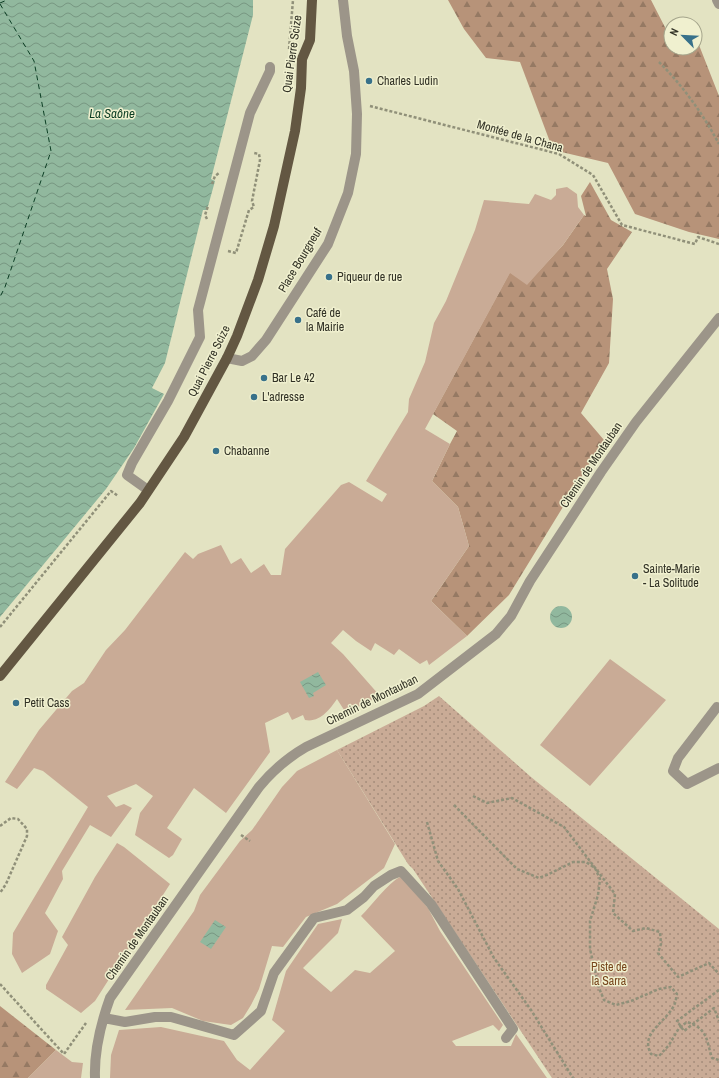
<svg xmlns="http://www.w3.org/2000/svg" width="719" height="1078" font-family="'Archivo Narrow',sans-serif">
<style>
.forest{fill:url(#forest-firs)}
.park{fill:url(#park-dots)}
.garden{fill:#c9ab96}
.water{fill:url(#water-waves)}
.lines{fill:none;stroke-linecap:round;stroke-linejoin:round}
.ferry{stroke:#0b3d23;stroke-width:1;stroke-dasharray:5 4;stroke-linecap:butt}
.path{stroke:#909079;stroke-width:2.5;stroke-dasharray:3 2;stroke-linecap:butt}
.minor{stroke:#9c9589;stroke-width:10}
.major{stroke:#635742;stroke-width:10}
.poi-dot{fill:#38718a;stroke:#f0f0cf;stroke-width:1.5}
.labels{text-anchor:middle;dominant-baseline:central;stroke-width:3;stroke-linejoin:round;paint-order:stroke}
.street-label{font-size:12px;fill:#313125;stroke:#f0f0cf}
.poi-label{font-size:12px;fill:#313125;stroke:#f0f0cf;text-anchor:start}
.park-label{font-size:12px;fill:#77461c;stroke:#f0f0cf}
.water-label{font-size:13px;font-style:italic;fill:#0b3d23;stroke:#f0f0cf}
</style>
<defs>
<pattern id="forest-firs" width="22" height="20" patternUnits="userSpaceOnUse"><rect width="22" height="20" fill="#b79379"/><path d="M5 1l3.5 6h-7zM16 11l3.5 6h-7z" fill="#957963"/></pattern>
<pattern id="park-dots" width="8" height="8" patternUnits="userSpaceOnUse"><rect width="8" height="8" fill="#c9ab96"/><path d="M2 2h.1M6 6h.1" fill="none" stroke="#a48c7a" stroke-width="1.8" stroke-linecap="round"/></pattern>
<pattern id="water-waves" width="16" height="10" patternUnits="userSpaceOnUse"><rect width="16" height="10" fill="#91b89e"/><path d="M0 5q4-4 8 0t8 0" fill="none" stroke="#779681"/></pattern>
</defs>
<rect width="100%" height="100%" fill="#e3e3c2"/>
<path class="forest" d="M 448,0 L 651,0 L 671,39 L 671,48 L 695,48 L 695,40 L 697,40 L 719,96 L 719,239 L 689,232 L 635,214 L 608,163 L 553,150 L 520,62 L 486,58 L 464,29 Z
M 590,182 L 611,220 L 632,232 L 607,269 L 613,299 L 609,363 L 581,413 L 604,440 L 509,595 L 467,636 L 431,601 L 469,546 L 458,507 L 432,481 L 450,444 L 457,431 L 433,414 L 510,272 L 527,284 L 563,245 L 584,215 L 586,216 L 581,196 Z
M 0,1006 L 56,1050 L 28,1078 L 0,1078 Z"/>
<path class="park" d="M 439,696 L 531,777 L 719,929 L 719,1078 L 552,1078 L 413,869 L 408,864 L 337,750 L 424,706 Z"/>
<path class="garden" d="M 567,187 L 577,194 L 578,207 L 584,215 L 563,245 L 527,285 L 510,273 L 425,429 L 450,444 L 432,481 L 458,507 L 469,546 L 431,601 L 467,636 L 429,665 L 427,660 L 420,664 L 399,649 L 394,655 L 375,643 L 371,651 L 356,641 L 343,630 L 331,643 L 343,654 L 380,696 L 346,713 L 337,699 C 330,709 320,723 305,720 L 303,715 L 292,720 L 288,712 L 265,723 L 270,752 L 226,813 L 194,788 L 167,828 L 182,839 L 173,855 L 169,858 L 135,835 L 140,813 L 153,796 L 136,784 L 107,796 L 116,807 L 124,804 L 132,808 L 111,837 L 90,825 L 62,871 L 63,879 L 45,913 L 58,931 L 50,954 L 22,973 L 12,954 L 13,933 L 88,807 L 43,771 L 34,768 L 17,789 L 5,782 L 39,730 L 72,691 L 84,683 L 106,650 L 125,630 L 185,552 L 193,559 L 198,554 L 221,545 L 231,564 L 241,558 L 251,573 L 264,564 L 271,575 L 281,575 L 285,549 L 341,485 L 349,482 L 382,502 L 387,494 L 366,481 L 408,412 L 409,399 L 425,362 L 434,323 L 446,301 L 475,230 L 484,200 L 529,204 L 535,194 L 551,200 L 556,195 L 556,189 Z
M 610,659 L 666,700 L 590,786 L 540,745 Z
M 337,750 L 395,844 L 384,868 L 337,904 L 306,917 L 283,947 L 272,946 L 259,989 L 251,1005 L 243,1018 L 231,1025 L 203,1021 L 172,1008 L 125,1010 L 194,911 L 200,895 L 240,841 L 252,830 L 282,787 L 297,771 Z
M 117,843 L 124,847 L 170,884 L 95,1001 L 81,1013 L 46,989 L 46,985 L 68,945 L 62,937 L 95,877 Z
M 401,876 L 428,908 L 440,931 L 503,1025 L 499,1031 L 493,1025 L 452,1041 L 456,1046 L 511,1046 L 516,1034 L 547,1078 L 110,1078 L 111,1055 L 119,1030 L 161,1027 L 224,1041 L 237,1060 L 250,1070 L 285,1031 L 272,1020 L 286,971 L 318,924 L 342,919 L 338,933 L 303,968 L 331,992 L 355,970 L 370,973 L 395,951 L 361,916 C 374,903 386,885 401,876 Z
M 56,1050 L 72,1062 L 83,1063 L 81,1078 L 28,1078 Z"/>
<path class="water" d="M 0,0 L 253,0 L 253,15 L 211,179 L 215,181 L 207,210 L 203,210 L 165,363 L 152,388 L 164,394 L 134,448 L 106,489 L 0,617 Z
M550 617a11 11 0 1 1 22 0a11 11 0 1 1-22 0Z
M 318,672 L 326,685 L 313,693 L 314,696 L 309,698 L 300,682 Z
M 215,920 L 226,927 L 211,949 L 200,942 Z"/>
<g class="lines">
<path class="ferry" d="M 0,3 L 7,0
M 0,4 L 34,61 L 51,151 L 5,287 L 0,297"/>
<path class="path" d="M 289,49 L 293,0
M 659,62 C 683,86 703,114 719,144
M 370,106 L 559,154 L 593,175 L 622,225 L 695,244 L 698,237 L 719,244
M 212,184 L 215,176 L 219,173
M 207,219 L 205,215 L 208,206
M 228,251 L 236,253 L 249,210 L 254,207 L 252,201 L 260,160 L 259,154 L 254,153
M 0,627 L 111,491 L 118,496
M 473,796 L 487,803 L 512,798 L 564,827 L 615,894 L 613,913 L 633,931 L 646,928 L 660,932 L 661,944 L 658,953 L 678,977 L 709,963 L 719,974
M 454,805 L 517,869 L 539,878 L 549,874 L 573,862 L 586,862 L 595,868 L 600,879 L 598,895 L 590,921 L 590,949 L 599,988 L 604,1000 L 616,1005 L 631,1001 L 659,989 L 671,987 L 677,994 C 676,997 676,1001 675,1003 C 668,1022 639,1032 651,1054 L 659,1056 L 669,1045 L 679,1028 L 687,1022 C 708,1029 706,1039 712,1058 L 719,1060
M 427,822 L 438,861 L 458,889 L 494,958 L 531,1010 L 573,1078
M 0,826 L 11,818 L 18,819 L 27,829 L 27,836 L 6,884 L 0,893
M 241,835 L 250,841
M 0,984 L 64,1054 L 86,1023
M 719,990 L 677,1021 L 684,1031 L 714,1008 L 719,1021"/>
<path class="minor" d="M 717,0 L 719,4
M 227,358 L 242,361 L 252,356 L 266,340 L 328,244 L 348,193 L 356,154 L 357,114 L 354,71 L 347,36 L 343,0
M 148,490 L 127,475 L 132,463 L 168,401 L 200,337 L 198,310 L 250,113 L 270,71 L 270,67
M 717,707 L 678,758 L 673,771 L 687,784 L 719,768
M 104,1018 L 125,1022 L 155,1017 L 171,1017 L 234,1035 L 261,1011 L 274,973 L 314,918 L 347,910 L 364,897 L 374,886 L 391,875 L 401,871 L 431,904 L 513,1029 L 506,1038
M 95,1078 C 94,1051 101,1023 110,998 L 259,787 C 273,770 287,758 306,747 L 418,694 L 496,634 L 511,616 L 530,581 L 566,526 L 601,472 L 636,422 L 719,318"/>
<path class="major" d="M 0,676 L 140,503 L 184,437 L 227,358 L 237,336 L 258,280 L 274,226 L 295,131 L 301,88 L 302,59 L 310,40 L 312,0"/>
</g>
<g class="poi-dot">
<circle cx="369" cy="81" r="4"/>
<circle cx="329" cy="277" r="4"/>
<circle cx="298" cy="320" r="4"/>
<circle cx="264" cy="378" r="4"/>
<circle cx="254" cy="397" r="4"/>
<circle cx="216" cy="451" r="4"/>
<circle cx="635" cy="576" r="4"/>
<circle cx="16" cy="703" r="4"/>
</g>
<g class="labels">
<g class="street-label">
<text transform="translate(292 54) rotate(-82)">Quai Pierre Scize</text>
<text transform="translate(520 136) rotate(16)">Montée de la Chana</text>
<text transform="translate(300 260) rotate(-59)">Place Bourgneuf</text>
<text transform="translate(209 361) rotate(-63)">Quai Pierre Scize</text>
<text transform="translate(591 465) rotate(-56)">Chemin de Montauban</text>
<text transform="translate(372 700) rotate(-26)">Chemin de Montauban</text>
<text transform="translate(137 938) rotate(-55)">Chemin de Montauban</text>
</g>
<g class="poi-label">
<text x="377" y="81">Charles Ludin</text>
<text x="337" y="277">Piqueur de rue</text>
<text x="306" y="313">Café de<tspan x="306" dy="14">la Mairie</tspan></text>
<text x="272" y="378">Bar Le 42</text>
<text x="262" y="397">L'adresse</text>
<text x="224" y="451">Chabanne</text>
<text x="643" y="569">Sainte-Marie<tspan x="643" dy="14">- La Solitude</tspan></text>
<text x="24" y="703">Petit Cass</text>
</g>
<g class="park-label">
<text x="609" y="967">Piste de<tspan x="609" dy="14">la Sarra</tspan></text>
</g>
<g class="water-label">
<text x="112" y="113">La Saône</text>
</g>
</g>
<g transform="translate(683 36) rotate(294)"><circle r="19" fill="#f0f0cf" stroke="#a4a48b"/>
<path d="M0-3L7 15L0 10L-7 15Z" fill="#38718a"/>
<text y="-6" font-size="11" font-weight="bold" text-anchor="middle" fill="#313125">N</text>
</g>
</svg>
